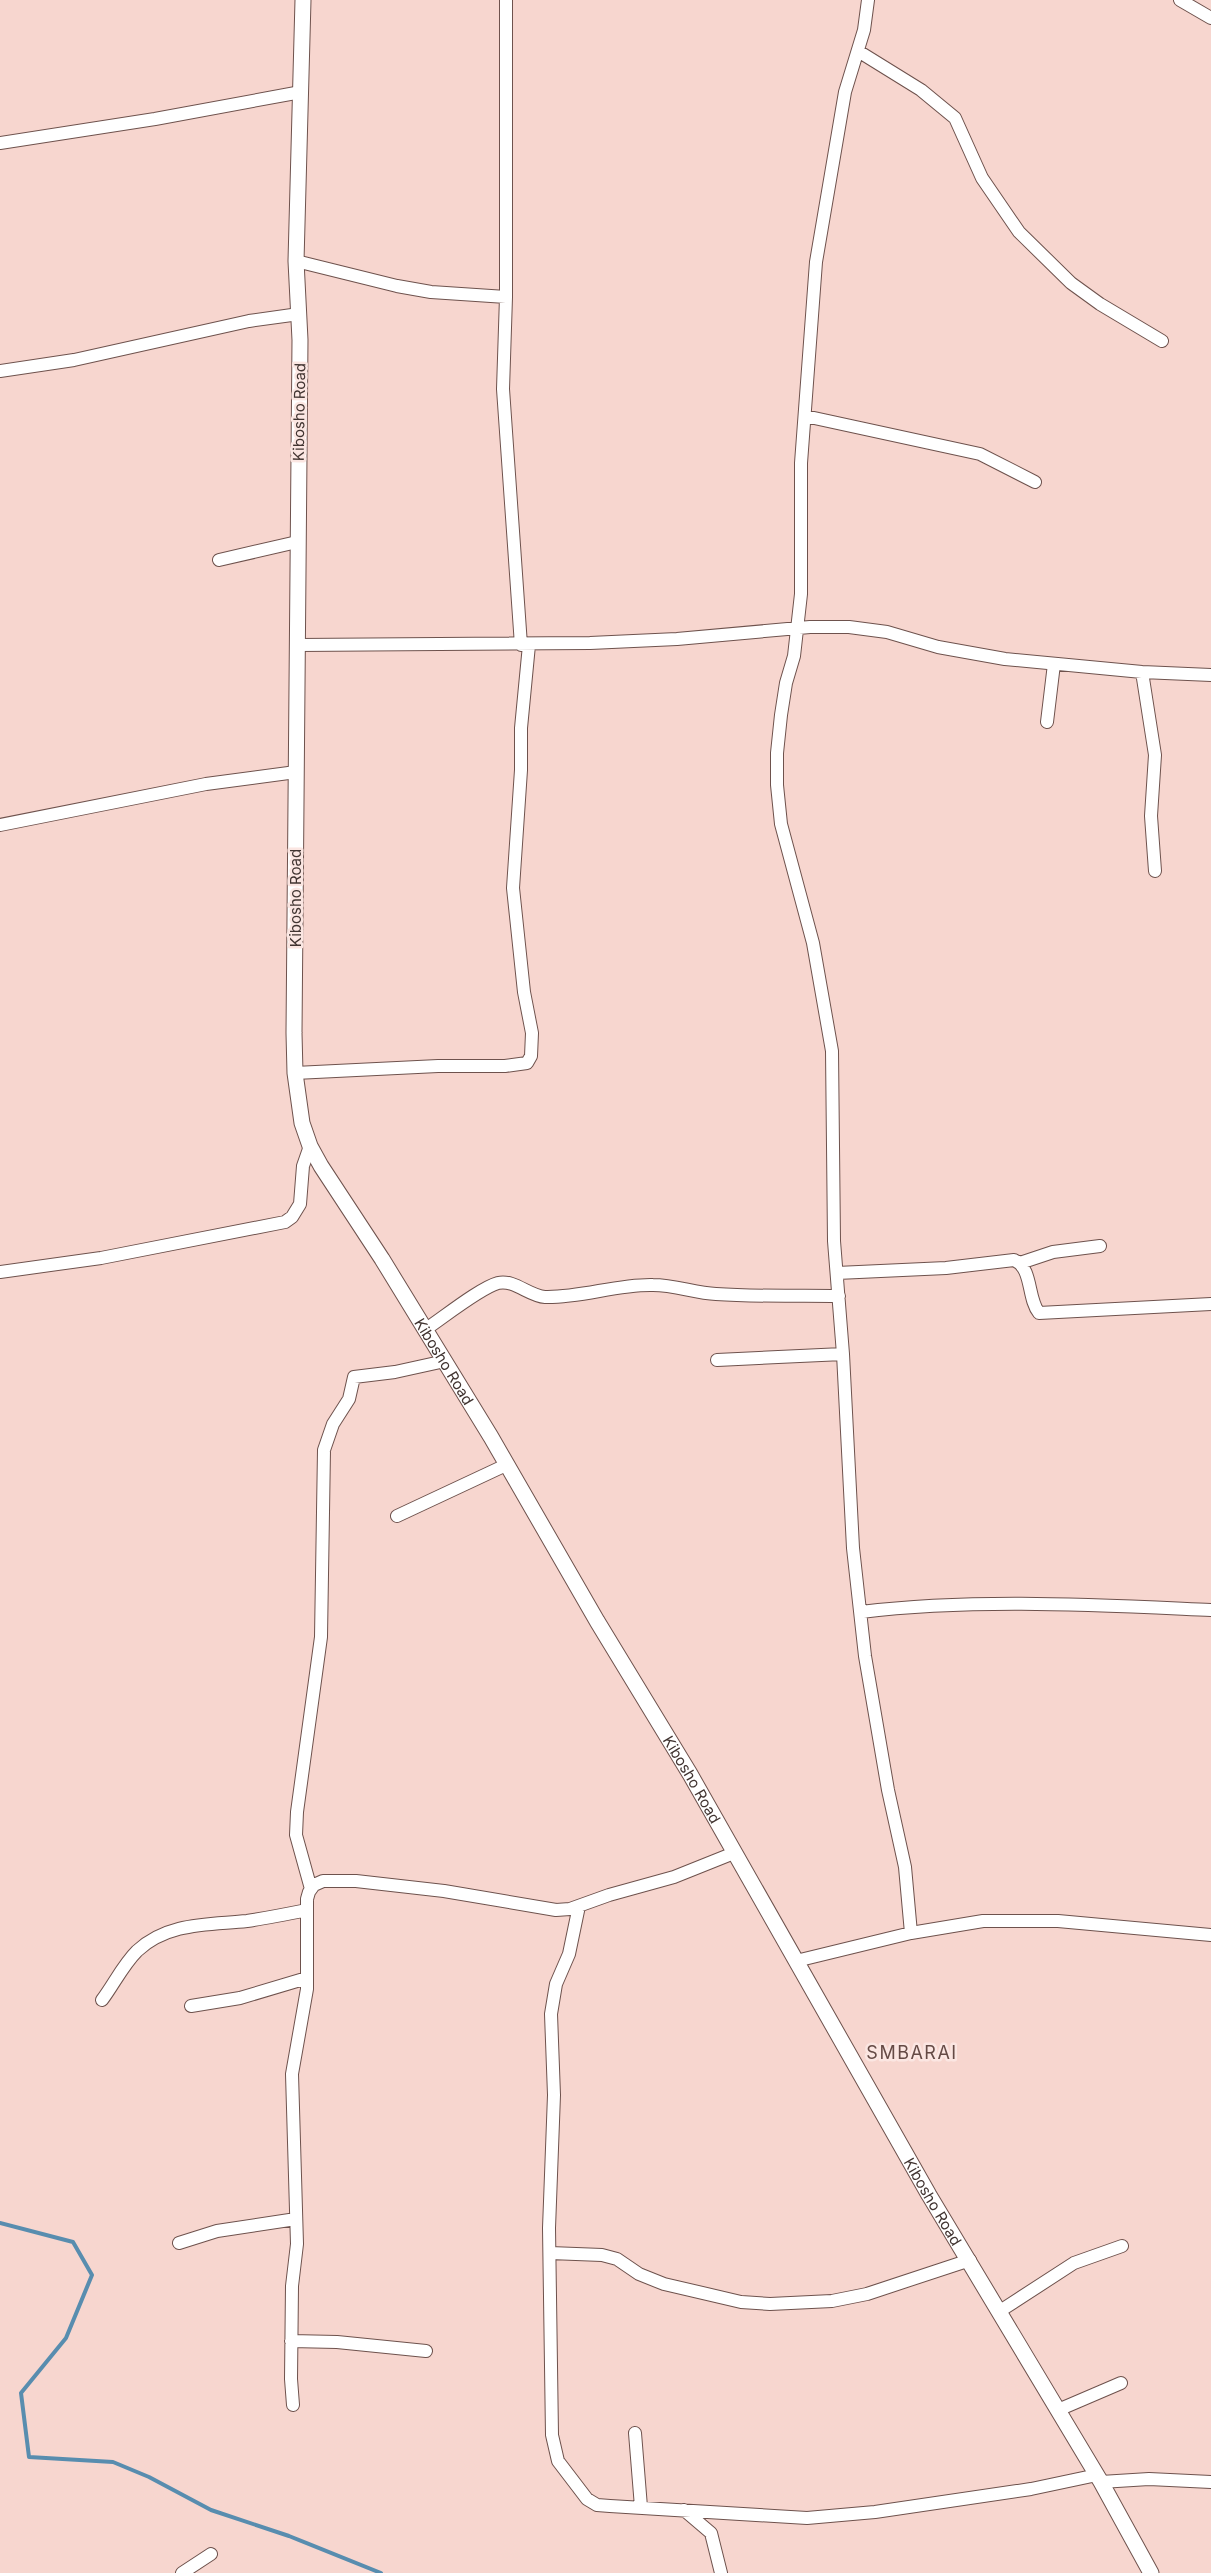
<svg xmlns="http://www.w3.org/2000/svg" width="1211" height="2573" font-family="Inter,sans-serif">
<style>
.lines{fill:none;stroke-linecap:round;stroke-linejoin:round}
.stream{stroke:#588daf;stroke-width:4}
.minor-casing{stroke:#6e524d;stroke-width:14}
.tertiary-casing{stroke:#6e524d;stroke-width:17}
.minor{stroke:#fff;stroke-width:12}
.tertiary{stroke:#fff;stroke-width:15}
.labels{text-anchor:middle;dominant-baseline:central;stroke-width:5;stroke-linejoin:round;paint-order:stroke}
.street-label{font-size:15px;fill:#413431;stroke:#fbe6e2}
.quarter-label{font-size:18px;letter-spacing:1.5px;fill:#654a45;stroke:#fbe6e2}
</style>
<rect width="100%" height="100%" fill="#f7d6cf"/>
<g class="lines">
<path class="stream" d="M 0,2223 L 73,2242 L 92,2275 L 66,2338 L 21,2393 L 29,2457 L 113,2462 L 149,2477 L 211,2510 L 289,2536 L 381,2573"/>
<g class="minor-casing">
<path id="minor" d="M 506,0 L 506,297 L 503,389 L 521,645
M 868,0 L 864,30 L 845,92 L 816,262 L 801,463 L 801,594 L 794,656 L 786,683 L 781,715 L 777,753 L 777,785 L 781,824 L 813,943 L 832,1051 L 834,1241 L 843,1354 L 853,1548 L 865,1656 L 888,1790 L 905,1867 L 911,1933
M 1180,0 L 1211,18
M 858,51 L 921,90 L 955,118 L 982,178 L 1019,232 L 1071,283 L 1100,304 L 1162,341
M 0,143 L 155,119 L 301,92
M 296,261 L 397,286 L 431,292 L 506,297
M 0,371 L 74,360 L 249,321 L 299,314
M 805,416 L 980,454 L 1035,482
M 219,560 L 297,542
M 298,645 L 590,643 L 677,639 L 810,627 L 849,627 L 887,632 L 938,647 L 1005,659 L 1142,672 L 1211,675
M 1142,672 L 1155,755 L 1151,816 L 1155,871
M 1047,722 L 1054,664
M 0,825 L 206,784 L 296,772
M 295,1073 L 438,1066 L 505,1066 L 527,1063 L 531,1056 L 532,1033 L 524,992 L 513,888 L 521,770 L 521,728 L 529,645
M 1020,1263 L 1053,1252 L 1100,1246
M 0,1272 L 101,1258 L 285,1222 L 292,1217 L 300,1204 L 303,1166 L 310,1146
M 837,1273 L 946,1268 L 1014,1260 C 1033,1268 1027,1298 1039,1313 L 1211,1304
M 426,1329 C 444,1317 480,1288 498,1283 C 514,1279 529,1296 545,1297 C 581,1298 617,1284 653,1285 C 675,1285 695,1293 716,1294 C 757,1297 798,1295 839,1296
M 717,1360 L 843,1354
M 397,1516 L 506,1465
M 861,1612 C 976,1598 1095,1605 1211,1610
M 311,1889 L 296,1835 L 297,1812 L 321,1637 L 324,1450 L 333,1424 L 349,1399 L 354,1377 L 395,1372 L 445,1361
M 579,1906 L 569,1954 L 556,1984 L 551,2014 L 554,2095 L 549,2228 L 552,2435 L 558,2461 L 587,2499 L 597,2505 L 610,2506 L 807,2518 L 875,2512 L 1031,2489 L 1097,2475
M 796,1961 L 911,1933 L 983,1921 L 1058,1921 L 1211,1935
M 102,2000 C 114,1984 123,1965 137,1951 C 168,1922 209,1925 247,1921 C 267,1918 287,1914 307,1910
M 191,2006 L 240,1998 L 307,1978
M 179,2243 L 217,2231 L 296,2219
M 550,2253 L 602,2255 L 617,2259 L 639,2274 L 664,2284 L 741,2302 L 770,2304 L 832,2301 L 867,2294 L 970,2260
M 1000,2311 L 1074,2263 L 1122,2246
M 291,2341 L 337,2342 L 426,2351
M 293,2405 L 291,2379 L 292,2286 L 297,2244 L 292,2074 L 307,1989 L 307,1899 L 309,1892 L 314,1885 L 323,1881 L 356,1881 L 444,1891 L 556,1910 L 570,1909 L 609,1895 L 674,1877 L 734,1853
M 1058,2410 L 1121,2383
M 635,2433 L 641,2507
M 1101,2482 L 1149,2479 L 1211,2482
M 684,2510 L 711,2533 L 721,2573
M 182,2573 L 211,2554"/>
</g>
<g class="tertiary-casing">
<g id="tertiary">
<path id="s1" d="M 303,0 L 296,261 L 300,340 L 294,1033 L 295,1073 L 302,1123 L 310,1146 L 321,1166 L 382,1259 L 491,1437 L 597,1621 L 690,1774 L 929,2195 L 1101,2482 L 1151,2573"/>
</g>
</g>
<use href="#minor" class="minor"/>
<use href="#tertiary" class="tertiary"/>
</g>
<g class="labels">
<g class="street-label">
<text transform="translate(299 412) rotate(-89)">Kibosho Road</text>
<text transform="translate(295 898) rotate(-90)">Kibosho Road</text>
<text stroke="none"><textPath href="#s1" startOffset="1402">Kibosho Road</textPath></text>
<text stroke="none"><textPath href="#s1" startOffset="1888">Kibosho Road</textPath></text>
<text stroke="none"><textPath href="#s1" startOffset="2374">Kibosho Road</textPath></text>
</g>
<g class="quarter-label">
<text x="912" y="2052">SMBARAI</text>
</g>
</g>
</svg>
